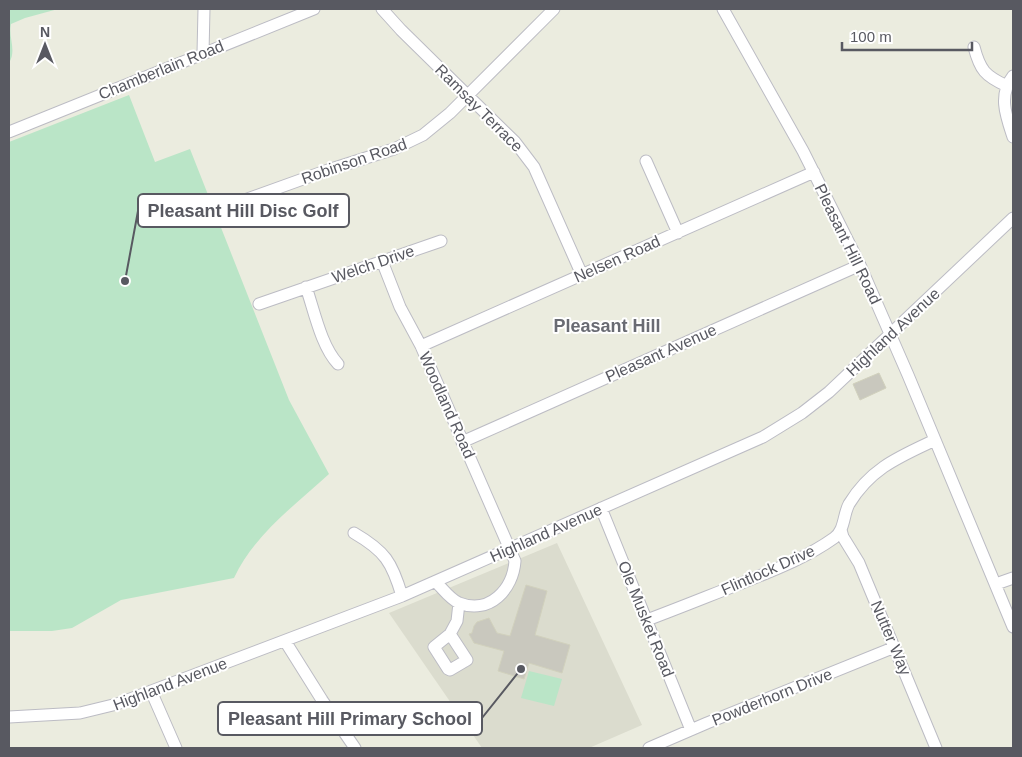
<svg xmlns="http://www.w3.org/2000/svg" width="1022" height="757" font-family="Arial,sans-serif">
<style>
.education{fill:#dbdcce}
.green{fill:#bae5c7}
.building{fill:#c9c8be;stroke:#d1d1bd}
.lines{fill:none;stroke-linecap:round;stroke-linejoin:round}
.minor-casing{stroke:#bcbcc4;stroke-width:13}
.minor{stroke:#fff;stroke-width:11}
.labels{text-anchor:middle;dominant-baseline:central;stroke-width:4;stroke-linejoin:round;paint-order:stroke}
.street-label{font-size:16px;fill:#585961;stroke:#fff}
.neighbourhood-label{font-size:18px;font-weight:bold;fill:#696b73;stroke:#fff}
.leader{fill:none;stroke:#585961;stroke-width:2}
.callout-dot{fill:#585961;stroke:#fff;stroke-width:2}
.callout{fill:#fff;stroke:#585961;stroke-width:2}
.callout-label{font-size:18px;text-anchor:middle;font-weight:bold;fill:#585961}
</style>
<rect width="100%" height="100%" fill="#ebecdf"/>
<path class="education" d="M 557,543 L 642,725 L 589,748 L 482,748 L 389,613 Z"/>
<path class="green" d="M 9,9 L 58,9 L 25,18 L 11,24 C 8,38 17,50 9,63 Z
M 129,95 L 155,162 L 190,149 L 289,400 L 329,474 C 294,506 254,535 234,578 L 121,600 L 72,628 L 52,631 L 9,631 L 9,142 Z
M 529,671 L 562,679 L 554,706 L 521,698 Z"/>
<path class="building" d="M 879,373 L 886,388 L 860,400 L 853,384 Z
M 526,585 L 547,591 L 535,635 L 570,645 L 562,673 L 529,663 L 524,679 L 498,671 L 504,651 L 474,643 L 469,634 L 472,633 L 474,626 L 477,622 L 489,618 L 497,633 L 510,636 Z"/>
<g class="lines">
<g class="minor-casing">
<path id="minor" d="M 382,9 L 401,30 L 515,142 L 534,167 L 582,275
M 723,9 L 803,151 L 860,265 L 908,375 L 1013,627
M 974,47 C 980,70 985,76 1007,86
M 203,53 L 204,9
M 1013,76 C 998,95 1006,116 1013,137
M 9,132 L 314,9
M 646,161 L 678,233
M 225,207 L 328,170 L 394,149 L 423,135 L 450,113 L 554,9
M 382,261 L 400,307 L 421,346 L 515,561 C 513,589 490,615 459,603 C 450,599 443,589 436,582
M 306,287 C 314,310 321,346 338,364
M 259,304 L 441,241
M 421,346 L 814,172
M 462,442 L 860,265
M 601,508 L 691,730
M 841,530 L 843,537 L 859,563 L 936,748
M 354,533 C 385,551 392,562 402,596
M 996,584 L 1013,578
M 647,620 C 679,608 711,595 742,583 C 774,570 806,558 834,538 C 845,530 843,515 849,504 C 871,468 899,457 935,440
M 450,634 L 467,660 L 450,670 L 448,669 L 434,647 L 450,634 L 457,621 L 459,603
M 285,641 L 322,700 L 355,748
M 151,691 L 176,748
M 9,717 L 80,713 L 117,704 L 402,596 L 763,437 L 802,413 L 829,392 L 1013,218
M 649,748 L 707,723 L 895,647"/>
</g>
<use href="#minor" class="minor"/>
</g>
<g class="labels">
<g class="street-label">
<text transform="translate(161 70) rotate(-22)">Chamberlain Road</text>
<text transform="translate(479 108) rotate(45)">Ramsay Terrace</text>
<text transform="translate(354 161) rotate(-19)">Robinson Road</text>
<text transform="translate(848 244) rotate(64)">Pleasant Hill Road</text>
<text transform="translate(617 259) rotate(-24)">Nelsen Road</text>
<text transform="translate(373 264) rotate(-19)">Welch Drive</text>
<text transform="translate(893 332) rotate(-43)">Highland Avenue</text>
<text transform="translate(661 353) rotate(-24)">Pleasant Avenue</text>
<text transform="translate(447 405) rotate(66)">Woodland Road</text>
<text transform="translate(546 533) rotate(-24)">Highland Avenue</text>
<text transform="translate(768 570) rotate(-24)">Flintlock Drive</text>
<text transform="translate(646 619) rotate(68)">Ole Musket Road</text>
<text transform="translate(891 638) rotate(67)">Nutter Way</text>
<text transform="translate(170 684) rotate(-21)">Highland Avenue</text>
<text transform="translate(772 697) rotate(-22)">Powderhorn Drive</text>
</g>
<g class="neighbourhood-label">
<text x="607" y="326">Pleasant Hill</text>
</g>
</g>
<path class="leader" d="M125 281L138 211M521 669L482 718"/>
<g class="callout-dot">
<circle cx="125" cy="281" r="5"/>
<circle cx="521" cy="669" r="5"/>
</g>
<g class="callout">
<rect x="138" y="194" width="211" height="33" rx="5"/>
<rect x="218" y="702" width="264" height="33" rx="5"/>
</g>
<g class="callout-label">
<text x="243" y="217">Pleasant Hill Disc Golf</text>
<text x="350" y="725">Pleasant Hill Primary School</text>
</g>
<rect width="1022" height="757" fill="none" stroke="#585961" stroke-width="20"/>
<g transform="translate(45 45)" stroke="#ffffff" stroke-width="4" paint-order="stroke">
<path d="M0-4L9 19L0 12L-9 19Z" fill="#585961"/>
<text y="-8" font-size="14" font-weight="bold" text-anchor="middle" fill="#585961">N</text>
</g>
<path d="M842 42v8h130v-8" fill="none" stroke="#585961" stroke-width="2.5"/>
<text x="850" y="42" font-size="15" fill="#585961" stroke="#ffffff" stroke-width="4" paint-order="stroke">100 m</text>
</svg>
